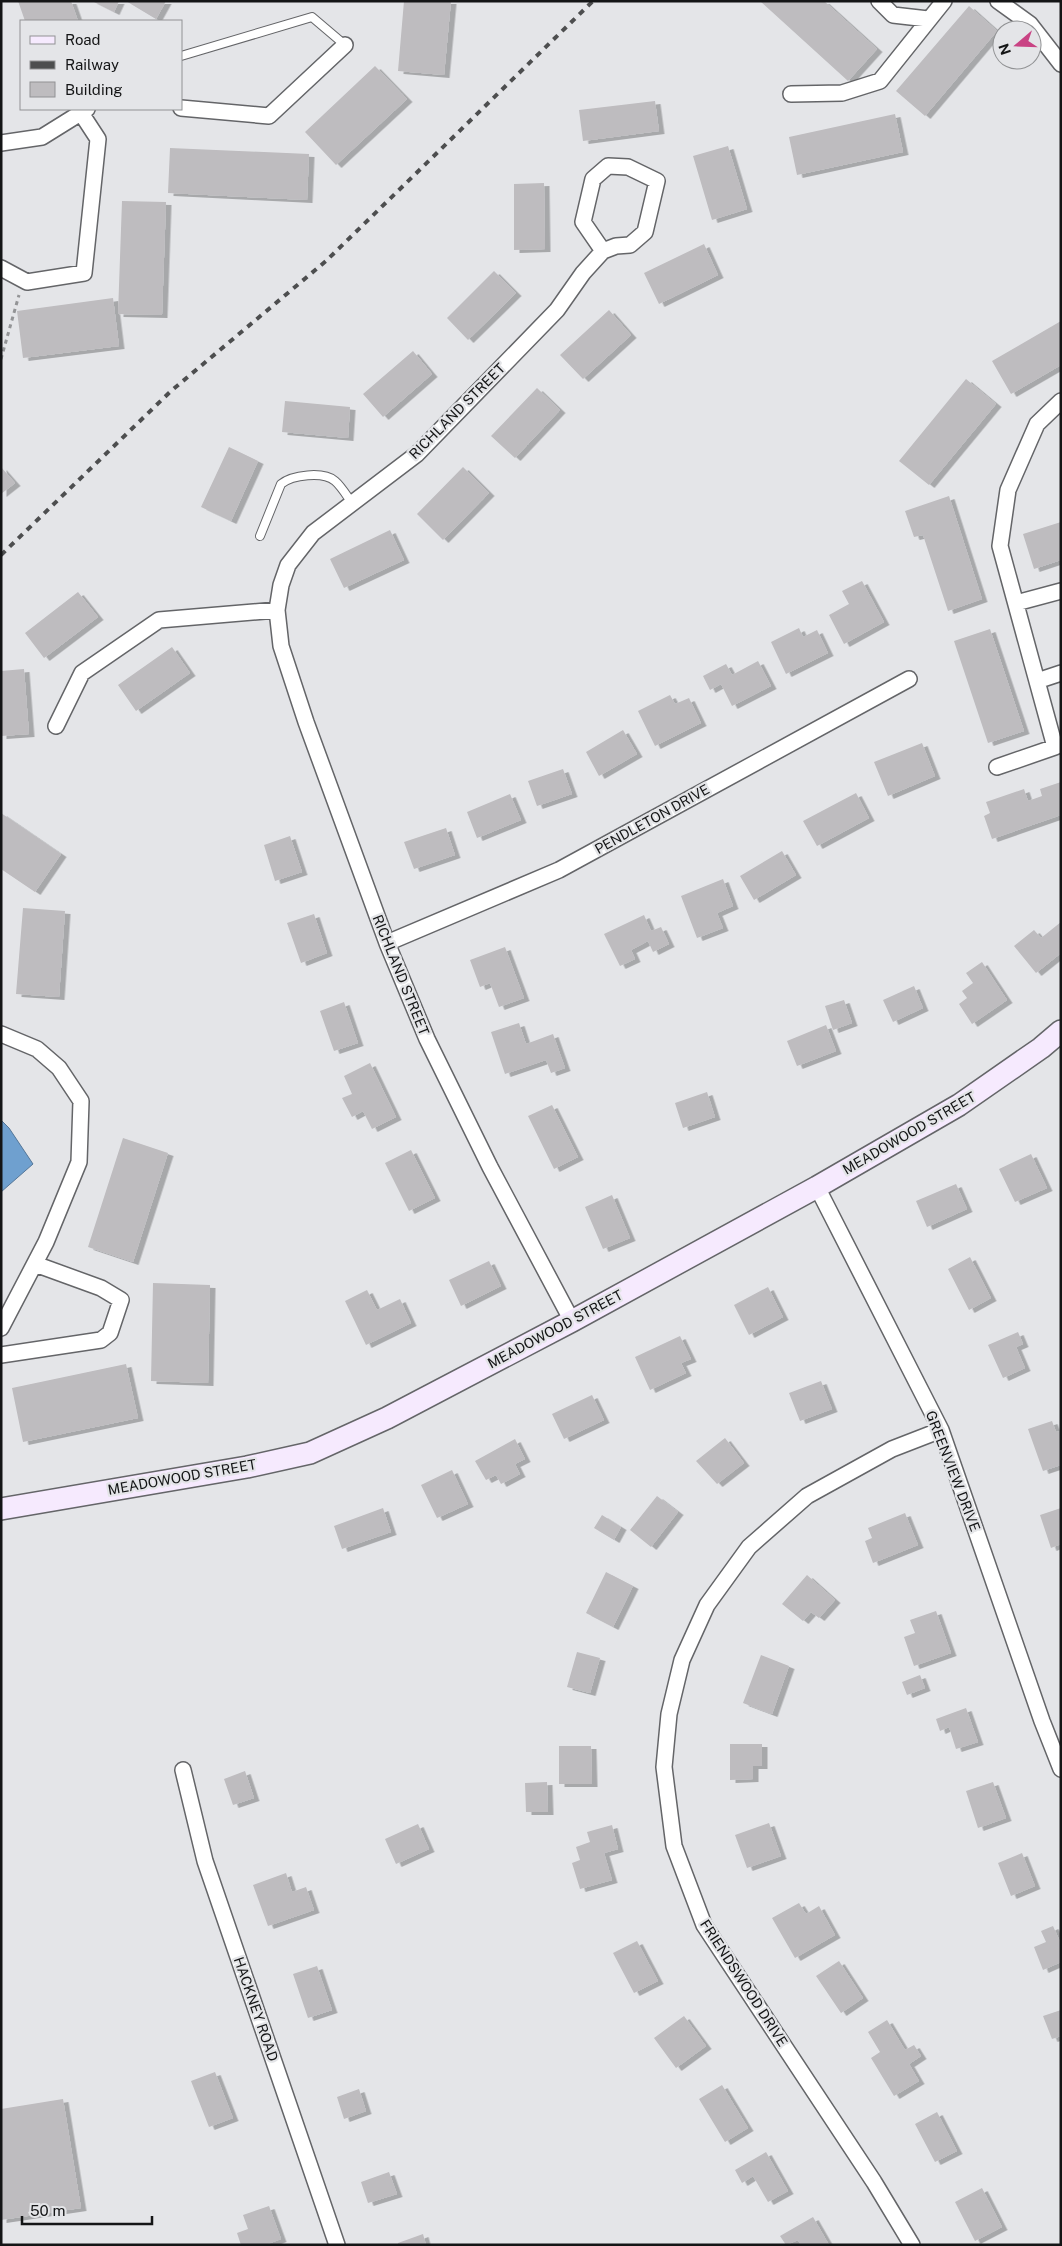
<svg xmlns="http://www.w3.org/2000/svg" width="1062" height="2246" font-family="'Public Sans',sans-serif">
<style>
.water{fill:#6fa0cf;stroke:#547698}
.building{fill:#bebcbf;filter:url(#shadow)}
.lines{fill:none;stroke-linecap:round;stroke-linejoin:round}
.lane-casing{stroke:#646568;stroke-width:10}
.street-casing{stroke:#646568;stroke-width:18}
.secondary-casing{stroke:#646568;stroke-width:24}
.path{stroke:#939496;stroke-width:3;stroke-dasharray:4 4;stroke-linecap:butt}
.lane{stroke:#fff;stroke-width:8}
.street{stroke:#fff;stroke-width:15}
.secondary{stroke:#f6eafe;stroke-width:21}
.rail{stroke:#4d4e4f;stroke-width:4;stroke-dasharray:6 6;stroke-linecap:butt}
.labels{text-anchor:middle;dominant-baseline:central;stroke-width:4.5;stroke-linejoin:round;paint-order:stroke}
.street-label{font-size:14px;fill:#141516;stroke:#e4e5e8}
</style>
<defs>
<filter id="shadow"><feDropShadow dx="5.5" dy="3" stdDeviation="0" flood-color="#0004"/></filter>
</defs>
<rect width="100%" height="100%" fill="#e4e5e8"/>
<path class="water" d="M 1,1120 L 9,1128 L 33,1164 L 1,1192 Z"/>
<path class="building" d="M 18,1 L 71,1 L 78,21 L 25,21 Z
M 92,1 L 119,1 L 114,12 Z
M 126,1 L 166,1 L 156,19 Z
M 404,1 L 451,1 L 444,75 L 398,71 Z
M 760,1 L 824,1 L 877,49 L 848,81 Z
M 969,6 L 997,31 L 925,116 L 896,91 Z
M 375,66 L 407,99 L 336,165 L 305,132 Z
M 655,101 L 659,131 L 583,141 L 579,110 Z
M 895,114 L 903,152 L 797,175 L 789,137 Z
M 728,146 L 747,209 L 712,220 L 693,156 Z
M 170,148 L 309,154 L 307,200 L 168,193 Z
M 544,183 L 545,249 L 514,250 L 514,184 Z
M 122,201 L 166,202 L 162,315 L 118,314 Z
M 704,244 L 718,275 L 659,304 L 644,273 Z
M 494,271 L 516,293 L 468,340 L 447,318 Z
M 113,298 L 119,346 L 23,358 L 17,311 Z
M 609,310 L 631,335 L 583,379 L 560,355 Z
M 1061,321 L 1061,365 L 1011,394 L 992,361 Z
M 413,351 L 432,374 L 383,417 L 363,394 Z
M 966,379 L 996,404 L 929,485 L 899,461 Z
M 537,388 L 560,410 L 515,458 L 491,436 Z
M 285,401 L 350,407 L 348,438 L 282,432 Z
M 229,447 L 258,461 L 231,521 L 201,507 Z
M 1,467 L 15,483 L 1,494 Z
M 463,467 L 489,493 L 443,540 L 417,514 Z
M 949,496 L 982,599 L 948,611 L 923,535 L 914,537 L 905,511 Z
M 1061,522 L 1061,560 L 1034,569 L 1023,534 Z
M 390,530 L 404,560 L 344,588 L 330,559 Z
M 862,581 L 884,622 L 844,644 L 829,615 L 849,604 L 842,591 Z
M 78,592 L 98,617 L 44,658 L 25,633 Z
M 799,628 L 803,637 L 817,630 L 828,653 L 786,674 L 771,642 Z
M 990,629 L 1024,731 L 988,743 L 954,641 Z
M 172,647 L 190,673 L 136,711 L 118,685 Z
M 758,661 L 771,686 L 732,706 L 721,684 L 710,690 L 703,676 L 726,664 L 732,675 Z
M 24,669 L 29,734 L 1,736 L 1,671 Z
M 670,695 L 675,704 L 689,698 L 701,723 L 655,746 L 638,711 Z
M 623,730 L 637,754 L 599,776 L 586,752 Z
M 922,743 L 935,776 L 888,796 L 874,762 Z
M 563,769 L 572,794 L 537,806 L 528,781 Z
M 1061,782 L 1061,815 L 992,839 L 984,816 L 990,813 L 986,802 L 1024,789 L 1028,801 L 1042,796 L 1040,789 Z
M 856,793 L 869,818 L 817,846 L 803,821 Z
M 510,794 L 521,820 L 477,838 L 467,812 Z
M 1,813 L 61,854 L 35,892 L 1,869 Z
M 446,828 L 455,855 L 414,869 L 404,842 Z
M 290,836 L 302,872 L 275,881 L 264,845 Z
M 782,851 L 796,875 L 754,900 L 740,876 Z
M 723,879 L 733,906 L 717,913 L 723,928 L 697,938 L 681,896 Z
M 23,908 L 65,911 L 59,997 L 16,994 Z
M 314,914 L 327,953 L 301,963 L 287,923 Z
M 644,915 L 651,931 L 661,927 L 669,944 L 653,952 L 648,941 L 631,950 L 635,959 L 620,966 L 604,934 Z
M 1061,922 L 1061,953 L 1036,973 L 1014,946 L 1034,930 L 1041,938 Z
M 505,947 L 524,998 L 499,1007 L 490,983 L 480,987 L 470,960 Z
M 982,962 L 1007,1000 L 972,1024 L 959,1004 L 967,998 L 962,991 L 973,983 L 966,973 Z
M 914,986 L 923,1008 L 893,1022 L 883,1000 Z
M 844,1000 L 852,1023 L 833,1030 L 825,1006 Z
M 344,1002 L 358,1043 L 334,1051 L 320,1011 Z
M 519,1023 L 526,1044 L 553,1034 L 565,1068 L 551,1073 L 546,1060 L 505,1074 L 491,1032 Z
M 826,1025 L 836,1051 L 797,1066 L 787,1041 Z
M 370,1063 L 396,1117 L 372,1129 L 363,1111 L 352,1117 L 342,1098 L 352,1094 L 344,1076 Z
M 707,1092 L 715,1117 L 683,1128 L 675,1103 Z
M 552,1105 L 578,1157 L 554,1169 L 528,1116 Z
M 123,1138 L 168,1153 L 133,1262 L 88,1247 Z
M 411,1150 L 435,1198 L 409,1211 L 385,1163 Z
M 1031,1154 L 1047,1188 L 1015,1202 L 999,1169 Z
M 956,1184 L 967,1209 L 927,1227 L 916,1201 Z
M 612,1195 L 630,1238 L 603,1249 L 585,1207 Z
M 970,1257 L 991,1298 L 969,1310 L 948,1269 Z
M 489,1261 L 501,1286 L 461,1306 L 449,1280 Z
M 153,1283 L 210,1285 L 208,1383 L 151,1381 Z
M 768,1287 L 783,1317 L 749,1335 L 734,1305 Z
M 367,1290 L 377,1310 L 400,1299 L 411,1323 L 366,1345 L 345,1301 Z
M 1018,1332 L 1023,1344 L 1016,1347 L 1025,1368 L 1003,1378 L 988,1345 Z
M 680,1336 L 691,1359 L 681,1363 L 686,1373 L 650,1390 L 635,1357 Z
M 126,1364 L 138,1418 L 23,1442 L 12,1388 Z
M 821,1381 L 832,1409 L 800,1421 L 789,1393 Z
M 592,1395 L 604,1420 L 564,1439 L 552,1414 Z
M 1052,1421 L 1056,1432 L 1061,1431 L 1061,1465 L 1043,1471 L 1028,1429 Z
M 725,1438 L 744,1463 L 717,1484 L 696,1461 Z
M 515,1439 L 525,1459 L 515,1464 L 520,1474 L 501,1484 L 496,1475 L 486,1480 L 475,1461 Z
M 452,1470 L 468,1504 L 437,1518 L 421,1485 Z
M 657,1496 L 678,1512 L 651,1547 L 630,1530 Z
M 383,1508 L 391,1532 L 342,1549 L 334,1526 Z
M 1061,1508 L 1061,1544 L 1051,1548 L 1040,1515 Z
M 905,1513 L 918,1545 L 873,1563 L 865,1541 L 872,1538 L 868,1528 Z
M 602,1515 L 621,1527 L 614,1540 L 594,1528 Z
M 606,1572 L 633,1586 L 613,1627 L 586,1613 Z
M 807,1575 L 835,1600 L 819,1618 L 811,1612 L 803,1621 L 782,1604 Z
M 936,1611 L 951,1653 L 914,1666 L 904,1637 L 915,1633 L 910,1620 Z
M 577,1652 L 600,1658 L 590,1693 L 567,1687 Z
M 761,1655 L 789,1666 L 772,1714 L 743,1703 Z
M 920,1675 L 925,1688 L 907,1695 L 902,1682 Z
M 966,1708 L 978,1742 L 956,1749 L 949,1727 L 940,1731 L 936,1719 Z
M 730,1744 L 762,1744 L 762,1766 L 753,1766 L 753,1779 L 730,1780 Z
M 559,1746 L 591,1746 L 592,1784 L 559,1784 Z
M 245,1771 L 254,1798 L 233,1805 L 224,1779 Z
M 547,1782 L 548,1812 L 526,1812 L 525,1783 Z
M 993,1782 L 1006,1818 L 978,1828 L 966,1791 Z
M 769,1823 L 781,1856 L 747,1868 L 735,1835 Z
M 418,1824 L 429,1849 L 396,1864 L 385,1839 Z
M 612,1825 L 618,1849 L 604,1853 L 612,1880 L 580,1889 L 572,1863 L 580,1860 L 576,1847 L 590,1842 L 587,1832 Z
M 1022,1853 L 1035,1886 L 1011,1896 L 998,1863 Z
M 286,1873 L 292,1892 L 306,1887 L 314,1910 L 268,1926 L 253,1885 Z
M 799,1903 L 806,1914 L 819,1906 L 835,1935 L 795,1958 L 772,1918 Z
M 1053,1926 L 1061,1944 L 1061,1962 L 1043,1970 L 1034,1947 L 1046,1942 L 1041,1931 Z
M 637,1941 L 658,1981 L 634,1993 L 613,1953 Z
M 839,1961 L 863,1998 L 841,2013 L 816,1976 Z
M 317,1966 L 332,2010 L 308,2018 L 293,1974 Z
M 1061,2010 L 1061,2036 L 1052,2039 L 1043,2016 Z
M 684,2016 L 706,2046 L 676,2068 L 654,2038 Z
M 887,2020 L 905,2050 L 914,2045 L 921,2056 L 909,2064 L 919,2081 L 894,2096 L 871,2058 L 880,2052 L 868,2032 Z
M 215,2072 L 233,2118 L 209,2127 L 191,2081 Z
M 722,2085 L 748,2128 L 725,2142 L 699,2099 Z
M 359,2089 L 366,2111 L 344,2119 L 337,2097 Z
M 63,2099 L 81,2208 L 1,2220 L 1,2109 Z
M 937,2112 L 957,2151 L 935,2162 L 915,2124 Z
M 766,2152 L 788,2191 L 768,2202 L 753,2176 L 742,2183 L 735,2170 Z
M 389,2172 L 397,2194 L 368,2203 L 361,2182 Z
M 982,2188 L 1002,2227 L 975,2241 L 955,2202 Z
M 269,2206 L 281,2239 L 265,2245 L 241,2245 L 237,2233 L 248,2229 L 243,2215 Z
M 813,2217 L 829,2245 L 801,2245 L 798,2240 L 786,2245 L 780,2236 Z
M 423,2234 L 426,2245 L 398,2245 L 398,2243 Z"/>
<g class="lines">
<g class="lane-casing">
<path id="lane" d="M 181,56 L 312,17 L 345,45
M 260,536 L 281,484 C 292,475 323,471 335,481 C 341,486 347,496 352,503"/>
</g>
<g class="street-casing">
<path id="street" d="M 879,1 L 893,15 L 928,19
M 998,1 L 1030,24 L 1061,64
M 791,94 L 842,93 L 880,81 L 944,1
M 181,108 L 269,116 L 345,45
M 1,143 L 42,137 L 87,109
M 608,166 L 628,167 L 657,181 L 645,232 L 630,245 L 616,246 L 603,251 L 583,222 L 593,179 Z
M 1,268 L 27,282 L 84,273 L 98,139 L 81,113
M 1016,603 L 1061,591
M 1037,681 L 1061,673
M 56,726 L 82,673 L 159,620 L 277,610
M 997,767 L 1055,747 L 1000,546 L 1008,490 L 1037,424 L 1061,401
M 387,943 L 559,870 L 909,679
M 1,1034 L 37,1049 L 59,1068 L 81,1101 L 79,1162 L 46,1242 L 1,1328
M 817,1187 L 941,1430 L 1042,1721 L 1061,1769
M 572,1321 L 490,1167 L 427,1039 L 387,943 L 306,722 L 281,646 L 277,610 L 281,585 L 288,565 L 313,533 L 417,454 L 557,310 L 583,273 L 603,251
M 1,1355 L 101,1340 L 110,1333 L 121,1300 L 101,1288 L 35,1264
M 183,1770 L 205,1861 L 337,2245
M 912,2245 L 874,2182 L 704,1925 L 674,1846 L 664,1767 L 669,1714 L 682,1660 L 707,1605 L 749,1547 L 807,1496 L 892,1449 L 941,1430"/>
</g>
<g class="secondary-casing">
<path id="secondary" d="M 1,1509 L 247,1467 L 310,1453 L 387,1418 L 572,1321 L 817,1187 L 959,1105 L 1041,1048 L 1061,1031"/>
</g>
<path class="path" d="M 1,359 L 19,295"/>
<use href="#lane" class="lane"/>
<use href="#street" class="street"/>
<use href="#secondary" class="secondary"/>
<path class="rail" d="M 1,555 L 171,391 L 326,261 L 593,1"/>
</g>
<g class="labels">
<g class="street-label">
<text transform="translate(457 411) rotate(-45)">RICHLAND STREET</text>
<text transform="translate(652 819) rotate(-29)">PENDLETON DRIVE</text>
<text transform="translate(401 975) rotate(68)">RICHLAND STREET</text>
<text transform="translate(909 1133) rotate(-30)">MEADOWOOD STREET</text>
<text transform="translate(555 1329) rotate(-28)">MEADOWOOD STREET</text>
<text transform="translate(953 1471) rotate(69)">GREENVIEW DRIVE</text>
<text transform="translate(182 1477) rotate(-10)">MEADOWOOD STREET</text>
<text transform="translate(744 1983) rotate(57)">FRIENDSWOOD DRIVE</text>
<text transform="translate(256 2009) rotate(71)">HACKNEY ROAD</text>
</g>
</g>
<rect width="1062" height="2246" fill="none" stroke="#141516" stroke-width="5"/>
<rect x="20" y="20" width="162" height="90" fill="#e4e5e8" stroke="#919294"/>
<rect x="30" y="36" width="25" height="8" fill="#f6eafe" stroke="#919294"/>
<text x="65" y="45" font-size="15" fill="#141516">Road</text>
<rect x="30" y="61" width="25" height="8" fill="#4d4e4f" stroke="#919294"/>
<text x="65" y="70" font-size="15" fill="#141516">Railway</text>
<rect x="30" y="82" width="25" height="15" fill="#bebcbf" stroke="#919294"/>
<text x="65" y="95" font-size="15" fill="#141516">Building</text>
<g transform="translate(1017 45) rotate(251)"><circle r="24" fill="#e4e5e8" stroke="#919294"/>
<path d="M0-4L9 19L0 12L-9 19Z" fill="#c94384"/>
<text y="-8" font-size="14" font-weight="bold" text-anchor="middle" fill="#141516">N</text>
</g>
<path d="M22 2216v8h130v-8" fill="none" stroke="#141516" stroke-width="2.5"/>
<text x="30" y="2216" font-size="15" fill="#141516" stroke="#e4e5e8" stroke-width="4" paint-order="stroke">50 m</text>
</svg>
